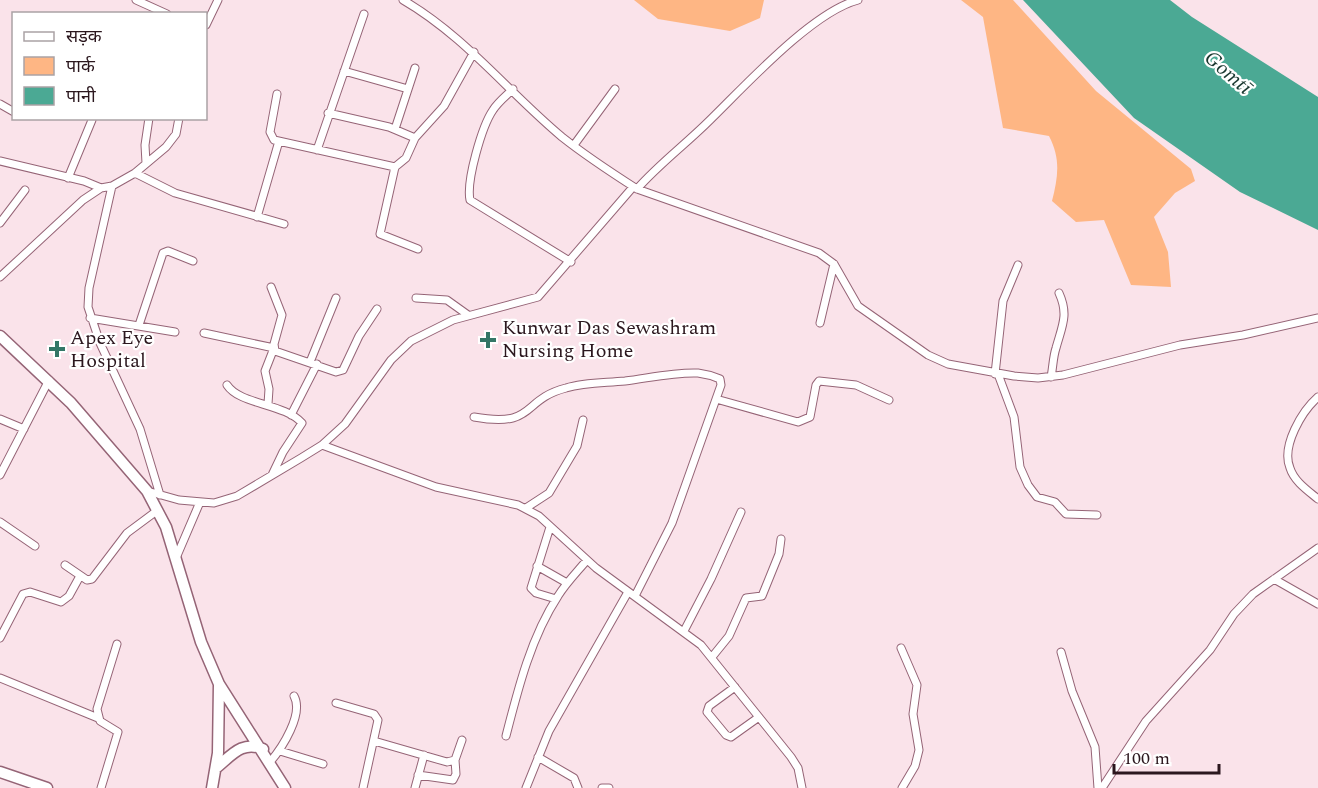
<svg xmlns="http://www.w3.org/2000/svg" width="1318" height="788" font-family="Spectral,'Noto Sans Devanagari',serif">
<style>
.green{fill:#feb684}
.water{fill:#4ba994}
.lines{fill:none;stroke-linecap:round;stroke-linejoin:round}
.street-casing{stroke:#956476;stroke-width:9}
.secondary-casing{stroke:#956476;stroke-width:13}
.street{stroke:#fff;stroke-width:7}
.secondary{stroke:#fff;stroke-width:10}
.poi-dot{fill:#347767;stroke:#fff;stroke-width:2}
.labels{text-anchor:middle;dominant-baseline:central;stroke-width:4.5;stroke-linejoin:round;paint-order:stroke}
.poi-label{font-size:20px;fill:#2b171e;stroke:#fff;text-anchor:start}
.water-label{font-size:21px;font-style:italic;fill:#1a3830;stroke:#fff}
</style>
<rect width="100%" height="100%" fill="#fae3ea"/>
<path class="green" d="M 634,0 L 764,0 L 760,18 L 730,31 L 658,19 Z
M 961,0 L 1013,0 L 1096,91 L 1191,169 L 1195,181 L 1175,193 L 1154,217 L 1168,252 L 1171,287 L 1131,285 L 1104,220 L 1076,222 L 1052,201 C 1058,177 1061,159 1049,136 L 1003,128 L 983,17 Z"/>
<path class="water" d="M 1023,0 L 1170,0 L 1192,17 L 1318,97 L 1318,230 L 1240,192 L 1134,118 Z"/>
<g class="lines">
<g class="street-casing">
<path id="street" d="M 136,0 L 167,14
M 403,0 C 465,36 508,92 562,137 C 586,156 612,173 637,189 L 819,253 L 834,264 L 858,306 L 928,355 L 948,364 L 1014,376 L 1038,378 L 1063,375 L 1180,345 L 1243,335 L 1318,318
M 206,25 L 218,0
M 344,71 L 408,89
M 513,89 C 506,96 498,102 493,110 C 482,126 466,181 470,200 L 571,262
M 277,94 L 270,132 L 274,140 L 395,167 L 406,158 L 415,138 L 444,106 L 474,52
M 0,104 L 14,112
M 328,113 L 389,127 L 415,138
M 395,129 L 415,68
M 574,145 L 615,89
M 317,150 L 364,14
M 0,161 L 84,181 L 101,188
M 146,163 L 145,145 L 149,118
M 395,167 L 380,234 L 418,249
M 135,173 L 175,193 L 284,224
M 68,178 L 92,120
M 112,186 L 89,288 L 88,307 L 100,343 L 140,429 L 160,495
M 637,189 C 659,164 686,144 710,120 C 745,86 812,12 858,0
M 257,217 L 279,141
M 0,223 L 25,190
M 0,277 L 83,200 L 101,188 L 112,186 L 135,173 L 166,147 L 176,134 L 179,118
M 271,287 L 282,315 L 274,344 L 275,351 L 336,372 L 343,370 L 359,336 L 377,309
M 416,298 L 447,300 L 468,315
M 90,318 L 175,332
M 820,323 L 834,264
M 139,325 L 163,253 L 168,251 L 193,261
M 204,333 L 274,348 L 265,371 L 269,389 L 268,404
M 310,362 L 336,298
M 995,374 L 1003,301 L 1018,265
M 998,374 L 1014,417 L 1020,467 L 1028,485 L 1037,497 L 1055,502 L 1066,514 L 1097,515
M 1051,377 C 1053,367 1053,357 1056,348 C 1062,326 1069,315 1059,293
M 227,385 C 240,405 284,403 302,423 L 283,452 L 272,475
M 1318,397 C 1302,411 1281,446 1290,468 C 1294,481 1307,490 1318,499
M 716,399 L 798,422 L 810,417 L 816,385 L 819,381 L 856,385 L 889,400
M 291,415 L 317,364
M 474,417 C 537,428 520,400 566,388 C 585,382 605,383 625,381 C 649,378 674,372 698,373 C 706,374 713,376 720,379 L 721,385 L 672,523 L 635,596
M 0,419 L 24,429
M 322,445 L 436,487 L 518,505 L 539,516 L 596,568 L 701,645 L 791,757 L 798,768 L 802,788
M 0,475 L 49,380
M 147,491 L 179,500 L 214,503 L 237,496 L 301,458 L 322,445 L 345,424 L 391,360 L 411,341 L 453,320 L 538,297 L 633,187
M 526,508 L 549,493 L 577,446 L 583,420
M 0,522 L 35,546
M 550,527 L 531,588 L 536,593 L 556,599
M 176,558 L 200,502
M 65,565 L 87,580 L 92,579 L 127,533 L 158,510
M 537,566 L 567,583
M 1274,579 L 1318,604
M 684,631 L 711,579 L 741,512
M 0,638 L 23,594 L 30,592 L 61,602 L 69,596 L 80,576
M 901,648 L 917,685 L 913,714 L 919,750 L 915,766 L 902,788
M 1061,652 L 1072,691 L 1095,747 L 1098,788
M 712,657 L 729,636 L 746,598 L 762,596 L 779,554 L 781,539
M 0,678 L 98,718
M 735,687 L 709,706 L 707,712 L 726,735 L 731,737 L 759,717
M 336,703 L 374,714 L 378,720 L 363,788
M 506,736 C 518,689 531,637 558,596 C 566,583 577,572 587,560
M 374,741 L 447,762 L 455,760 L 462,740
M 280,751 L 323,764
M 538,757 L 574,778 L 578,788
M 270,762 C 282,748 304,714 294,696
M 418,775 L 453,780 L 456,774 L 455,760
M 101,788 L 118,732 L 100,721 L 97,709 L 117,644
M 415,788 L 424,755
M 526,788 L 549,731 L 628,592
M 602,788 L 609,788
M 1102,788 L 1146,721 L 1210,650 L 1234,614 L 1253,594 L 1318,548"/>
</g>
<g class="secondary-casing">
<path id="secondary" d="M 0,336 L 71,403 L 147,491 L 166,527 L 201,642 L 219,684 L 285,788
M 216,768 C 231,756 242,740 263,749
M 0,772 L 47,788
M 212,788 L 218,753 L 219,684"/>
</g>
<use href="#street" class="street"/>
<use href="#secondary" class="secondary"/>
</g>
<g class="poi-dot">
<path d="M485 331h6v6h6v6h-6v6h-6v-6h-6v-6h6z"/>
<path d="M54 340h6v6h6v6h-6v6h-6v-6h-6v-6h6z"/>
</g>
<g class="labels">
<g class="poi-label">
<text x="502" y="328">Kunwar Das Sewashram<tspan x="502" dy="23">Nursing Home</tspan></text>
<text x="70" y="338">Apex Eye<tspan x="70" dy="23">Hospital</tspan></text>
</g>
<g class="water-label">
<text transform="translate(1228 73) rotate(41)">Gomtī</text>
</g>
</g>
<rect x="12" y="12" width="195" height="108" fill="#ffffff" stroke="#aaa2a5" stroke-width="1.5"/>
<rect x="24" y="32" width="30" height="9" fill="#ffffff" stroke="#aaa2a5" stroke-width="1.5"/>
<text x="66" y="42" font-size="18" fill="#2b171e">सड़क</text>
<rect x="24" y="57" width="30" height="18" fill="#feb684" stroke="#aaa2a5" stroke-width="1.5"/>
<text x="66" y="72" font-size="18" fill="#2b171e">पार्क</text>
<rect x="24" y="87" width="30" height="18" fill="#4ba994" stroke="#aaa2a5" stroke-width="1.5"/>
<text x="66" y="102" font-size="18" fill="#2b171e">पानी</text>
<path d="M1114 764v9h105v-9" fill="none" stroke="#2b171e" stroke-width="3"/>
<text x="1123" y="764" font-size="18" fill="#2b171e" stroke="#ffffff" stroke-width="4.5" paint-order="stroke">100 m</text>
</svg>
